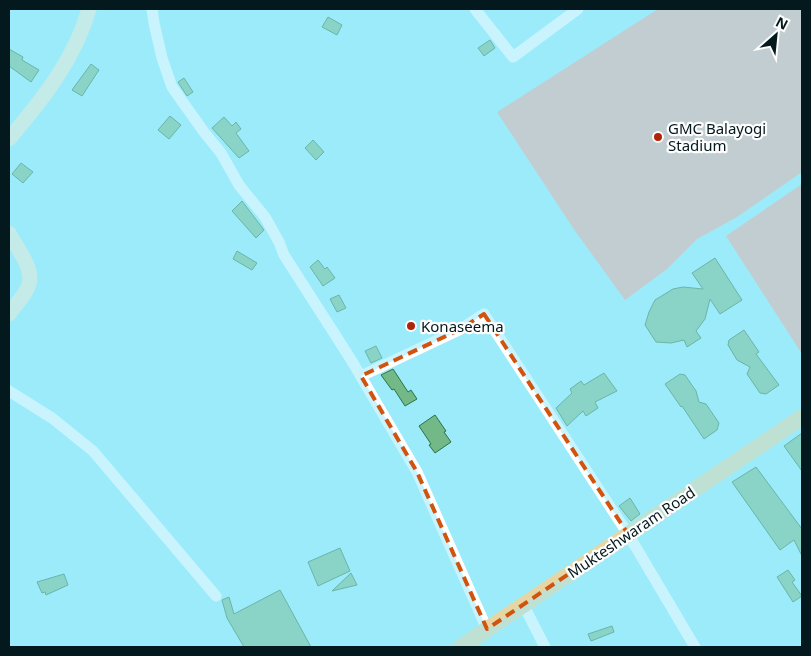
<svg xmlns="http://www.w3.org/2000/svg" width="811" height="656" font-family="'Noto Sans',sans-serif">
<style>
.green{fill:#eea99b}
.building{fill:#73b887;stroke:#2c7245}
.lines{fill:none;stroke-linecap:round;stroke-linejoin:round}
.minor{stroke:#fff;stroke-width:11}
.secondary{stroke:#f3ebd1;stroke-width:15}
.primary{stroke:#e6d6a3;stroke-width:16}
.marked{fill:none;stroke:#d1530e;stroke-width:4;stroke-dasharray:10 6;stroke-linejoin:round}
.poi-dot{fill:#b12408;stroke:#fdfdfd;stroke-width:2}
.labels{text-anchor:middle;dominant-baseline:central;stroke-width:4.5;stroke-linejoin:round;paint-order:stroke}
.poi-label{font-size:15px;fill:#03191d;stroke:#fdfdfd;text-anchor:start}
.street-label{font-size:15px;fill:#03191d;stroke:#fdfdfd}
</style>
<rect width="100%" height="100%" fill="#9cebfb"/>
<path class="green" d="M 658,9 L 802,9 L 802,172 L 737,217 L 697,239 L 667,269 L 625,300 L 573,228 L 497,112 Z
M 802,184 L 802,354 L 726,236 Z"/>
<path class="building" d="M 328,17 L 342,25 L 337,35 L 322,27 Z
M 490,40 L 495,48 L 484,56 L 478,48 Z
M 9,49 L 23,57 L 22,60 L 39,70 L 31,82 L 9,66 Z
M 91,64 L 99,70 L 82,96 L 72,90 Z
M 184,78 L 193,92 L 187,96 L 178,82 Z
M 170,116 L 181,125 L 169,139 L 158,130 Z
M 224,117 L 232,126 L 236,122 L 241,129 L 236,133 L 249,151 L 239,158 L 212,128 Z
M 313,140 L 324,152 L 316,160 L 305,148 Z
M 21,163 L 33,172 L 23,183 L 12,174 Z
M 242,201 L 264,230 L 256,238 L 232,211 Z
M 237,251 L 257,263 L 252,270 L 233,259 Z
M 715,258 L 742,300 L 720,314 L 710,299 L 705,319 L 696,331 L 701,338 L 687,347 L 684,340 L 671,343 L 656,342 L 645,325 L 649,312 L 655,300 L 673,289 L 683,287 L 703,289 L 692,273 Z
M 318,260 L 325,269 L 327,267 L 335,278 L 323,286 L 310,267 Z
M 339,295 L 346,308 L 337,312 L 330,299 Z
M 744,330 L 759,352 L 756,354 L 779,385 L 766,394 L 760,393 L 747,374 L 750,367 L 737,360 L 728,345 L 729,340 Z
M 376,346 L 382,358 L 371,363 L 365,351 Z
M 393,369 L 408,392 L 411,390 L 417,399 L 405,406 L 394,389 L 392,390 L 381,375 Z
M 604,373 L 617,391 L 595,402 L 598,408 L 586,416 L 583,411 L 567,426 L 556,408 L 572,393 L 570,389 L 581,381 L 584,385 Z
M 680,374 L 685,375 L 696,391 L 699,402 L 706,404 L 719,423 L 717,430 L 704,439 L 682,406 L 681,407 L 665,384 Z
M 435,415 L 446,431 L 444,432 L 451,442 L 435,453 L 429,445 L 431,444 L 419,426 Z
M 802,433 L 802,471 L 784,446 Z
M 756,467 L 802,529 L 802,556 L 794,540 L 780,550 L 732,482 Z
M 630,498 L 640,514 L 631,521 L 619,506 Z
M 340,548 L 350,571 L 318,586 L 308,562 Z
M 788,570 L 795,580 L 792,582 L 802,596 L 793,602 L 777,577 Z
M 351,573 L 357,585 L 332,591 Z
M 64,574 L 68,585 L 46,595 L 45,592 L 42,593 L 37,582 Z
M 280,590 L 311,647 L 244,647 L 227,618 L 222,600 L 229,597 L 234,614 Z
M 612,626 L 614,632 L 591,641 L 588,634 Z"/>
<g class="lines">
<path class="minor" d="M 152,9 L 154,23 L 162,58 L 172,87 L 204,132 L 221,153 L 239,185 L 265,217 L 279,242 L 284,255 L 350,358 L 417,472 L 487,629
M 475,9 L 513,57 L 578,9
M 361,376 L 459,330 L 484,314 L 628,534 L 695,647
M 9,391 L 52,418 L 93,451 L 216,596
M 524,606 L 545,647"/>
<path class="secondary" d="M 9,139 C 42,100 75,59 89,9
M 9,233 C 16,247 34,268 29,284 C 26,295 15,305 9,314"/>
<path class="primary" d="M 461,647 L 802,417"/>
</g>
<path d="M0 0H811V656H0ZM 484,314 L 628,534 L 487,629 L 417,472 L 361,376 L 459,330 Z" fill="#9cebfb" fill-opacity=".55" fill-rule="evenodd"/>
<path class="marked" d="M 484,314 L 628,534 L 487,629 L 417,472 L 361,376 L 459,330 Z"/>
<g class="poi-dot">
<circle cx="658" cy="137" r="5"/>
<circle cx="411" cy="326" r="5"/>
</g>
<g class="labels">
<g class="poi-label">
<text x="668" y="128">GMC Balayogi<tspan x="668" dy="17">Stadium</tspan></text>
<text x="421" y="326">Konaseema</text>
</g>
<g class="street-label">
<text transform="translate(631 532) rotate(-34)">Mukteshwaram Road</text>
</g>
</g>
<rect width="811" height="656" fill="none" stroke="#03191d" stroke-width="20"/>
<g transform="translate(776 35) rotate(27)" stroke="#fdfdfd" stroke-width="4" paint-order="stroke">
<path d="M0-4L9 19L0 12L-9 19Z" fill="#03191d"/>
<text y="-8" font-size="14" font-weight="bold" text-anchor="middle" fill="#03191d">N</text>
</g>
</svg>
